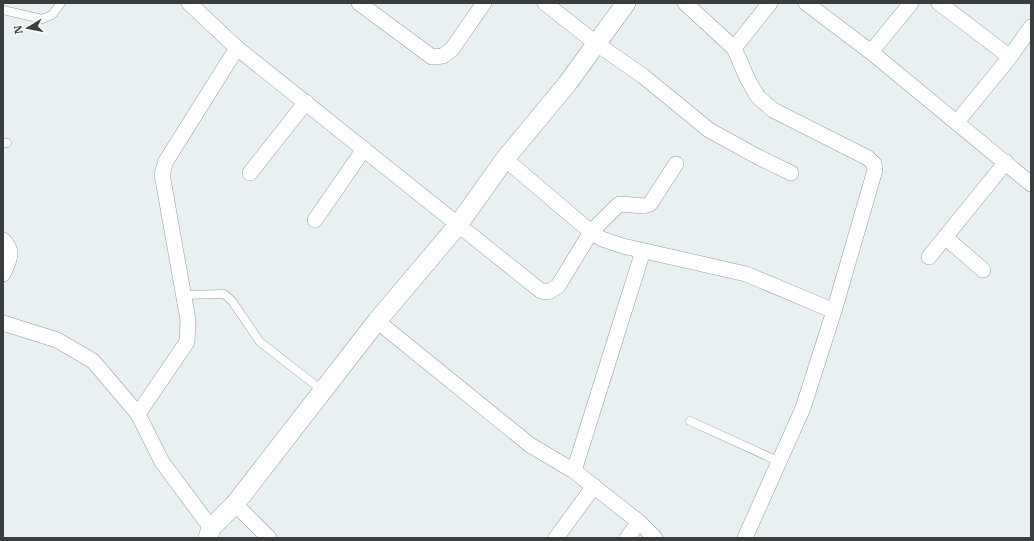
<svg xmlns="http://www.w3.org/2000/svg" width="1034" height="541" font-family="'IBM Plex Serif',serif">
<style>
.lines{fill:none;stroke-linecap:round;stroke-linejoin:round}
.service-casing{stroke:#949c9d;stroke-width:9}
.minor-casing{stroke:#949c9d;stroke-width:16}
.tertiary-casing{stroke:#949c9d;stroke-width:20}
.service{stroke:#fff;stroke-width:8}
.minor{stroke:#fff;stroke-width:15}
.tertiary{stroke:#fff;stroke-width:19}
</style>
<rect width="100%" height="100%" fill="#e8f0f2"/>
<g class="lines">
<g class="service-casing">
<path id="service" d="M 3,10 L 42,19 L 52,15 L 61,3
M 3,143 L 7,143
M 184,295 L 224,294 L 232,301 L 260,342 L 323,391
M 690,421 L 780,462"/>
</g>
<g class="minor-casing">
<path id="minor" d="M 189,3 L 237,48 L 541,291 L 548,292 L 558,286 L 591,232 L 617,206 L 620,204 L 644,206 L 650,204 L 676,164
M 359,3 L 432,57 L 443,56 L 452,49 L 484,3
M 545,3 L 597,44 L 643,76 L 709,130 L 758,157 L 791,173
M 685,3 L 734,48 L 748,80 L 758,97 L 773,110 L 868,158 L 874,164 L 875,170 L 834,311 L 803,408 L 745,538
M 806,3 L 871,52 L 1031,184
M 939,3 L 1010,57
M 734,48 L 770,3
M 871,52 L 911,3
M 957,122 L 1010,57 L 1031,27
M 505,159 L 591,232 L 602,239 L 623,246 L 746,274 L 834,311
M 250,173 L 306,102
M 315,220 L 364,149
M 945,237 L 983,270
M 3,240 C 15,251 9,261 3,274
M 929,257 L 1006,162
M 377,321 L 530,445 L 574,471 L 639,522 L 655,538
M 3,323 L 57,340 L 93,361 L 138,414 L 162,462 L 211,528
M 138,414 L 187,342 L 188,320 L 162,174 L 166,161 L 237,48
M 574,471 L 643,251
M 235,504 L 269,538
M 556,538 L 594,486
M 627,538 L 639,522"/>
</g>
<g class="tertiary-casing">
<path id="tertiary" d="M 208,538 L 211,528 L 235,504 L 377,321 L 458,225 L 505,159 L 567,84 L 626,3"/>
</g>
<use href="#service" class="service"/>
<use href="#minor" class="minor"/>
<use href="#tertiary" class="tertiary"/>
</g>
<rect width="1034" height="541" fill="none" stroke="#3a3d3d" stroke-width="8"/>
<g transform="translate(28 28) rotate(260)" stroke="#ffffff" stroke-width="3" paint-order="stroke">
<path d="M0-3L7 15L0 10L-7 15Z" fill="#3a3d3d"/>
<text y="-6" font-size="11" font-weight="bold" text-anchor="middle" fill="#3a3d3d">N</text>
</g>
</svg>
